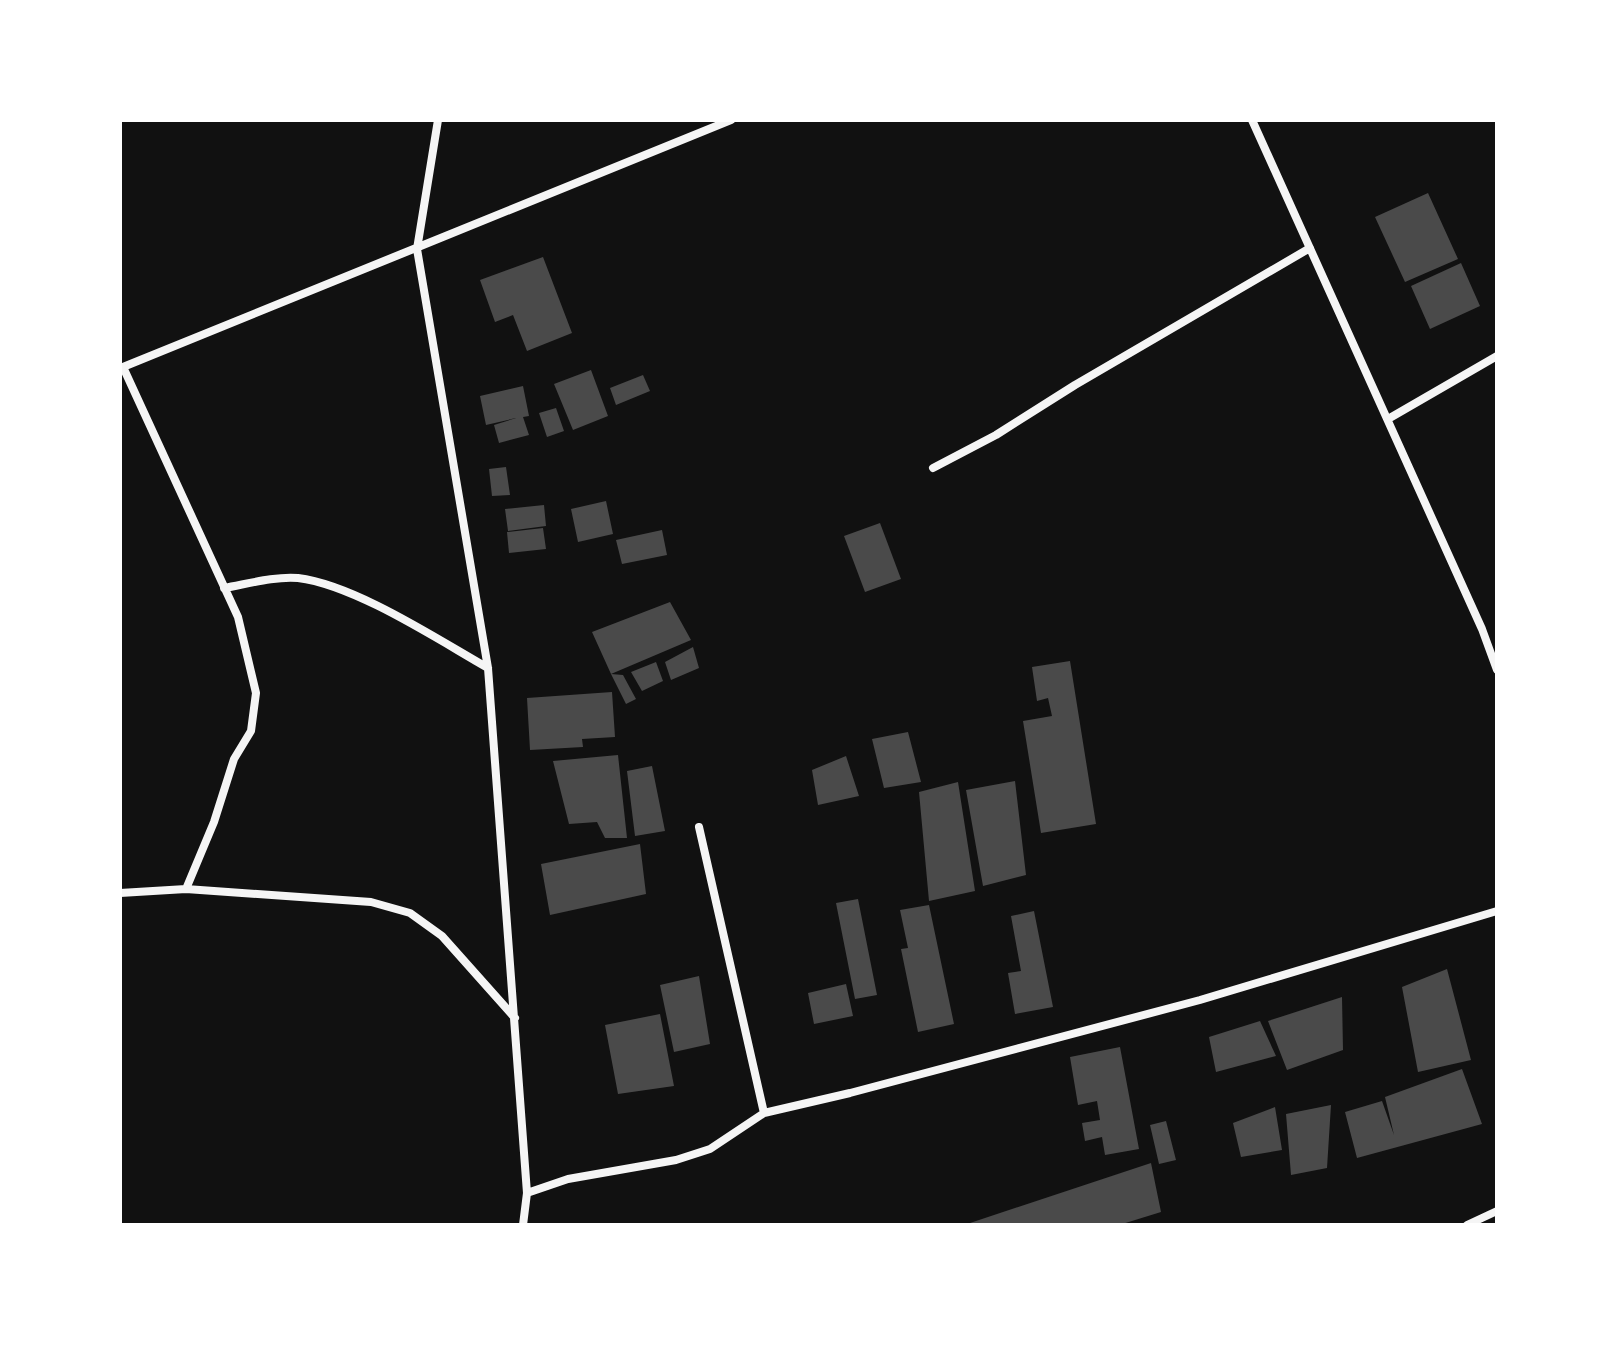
<svg xmlns="http://www.w3.org/2000/svg" width="1617" height="1345" font-family="Manrope,sans-serif">
<style>
.building{fill:#4a4a4a}
.lines{fill:none;stroke-linecap:round;stroke-linejoin:round}
.minor{stroke:#f5f5f5;stroke-width:8}
</style>
<rect width="100%" height="100%" fill="#111"/>
<path class="building" d="M 1428,193 L 1458,259 L 1405,282 L 1375,217 Z
M 543,257 L 572,333 L 527,351 L 513,315 L 495,322 L 480,280 Z
M 1461,263 L 1480,306 L 1430,329 L 1411,286 Z
M 591,370 L 608,416 L 573,430 L 554,384 Z
M 643,375 L 650,391 L 616,405 L 610,388 Z
M 523,386 L 529,416 L 523,417 L 529,435 L 499,443 L 494,425 L 516,418 L 486,425 L 480,396 Z
M 556,408 L 564,431 L 547,437 L 539,413 Z
M 506,467 L 510,495 L 492,496 L 489,469 Z
M 606,501 L 613,534 L 578,542 L 571,509 Z
M 544,505 L 546,526 L 508,531 L 505,509 Z
M 880,523 L 901,579 L 865,592 L 844,536 Z
M 543,528 L 546,549 L 509,553 L 507,532 Z
M 662,530 L 667,555 L 622,564 L 616,540 Z
M 670,602 L 691,640 L 611,674 L 592,632 Z
M 693,647 L 699,668 L 671,680 L 665,662 Z
M 1070,661 L 1096,824 L 1041,833 L 1023,721 L 1052,716 L 1048,698 L 1037,701 L 1032,667 Z
M 656,662 L 663,681 L 642,691 L 631,672 Z
M 611,674 L 623,675 L 636,699 L 626,704 Z
M 612,692 L 615,737 L 582,739 L 583,747 L 530,750 L 527,698 Z
M 908,732 L 921,782 L 884,788 L 872,739 Z
M 618,755 L 627,838 L 605,838 L 597,822 L 569,824 L 553,761 Z
M 846,756 L 859,796 L 818,805 L 812,770 Z
M 652,766 L 665,831 L 635,836 L 627,771 Z
M 1015,781 L 1026,875 L 983,886 L 966,790 Z
M 958,782 L 975,891 L 929,901 L 919,792 Z
M 640,844 L 646,894 L 550,915 L 541,864 Z
M 858,899 L 877,995 L 855,999 L 836,903 Z
M 929,905 L 954,1024 L 918,1032 L 901,949 L 908,948 L 900,910 Z
M 1034,911 L 1053,1007 L 1015,1014 L 1008,973 L 1021,971 L 1011,916 Z
M 1447,969 L 1471,1060 L 1418,1072 L 1402,987 Z
M 699,976 L 710,1044 L 674,1052 L 660,985 Z
M 846,984 L 853,1016 L 814,1024 L 808,993 Z
M 1342,997 L 1343,1050 L 1287,1070 L 1268,1021 Z
M 660,1014 L 674,1086 L 618,1094 L 605,1025 Z
M 1260,1021 L 1276,1056 L 1216,1072 L 1209,1037 Z
M 1120,1047 L 1139,1149 L 1105,1155 L 1102,1137 L 1085,1141 L 1082,1123 L 1100,1120 L 1097,1101 L 1078,1105 L 1070,1057 Z
M 1462,1069 L 1482,1124 L 1357,1158 L 1345,1112 L 1382,1101 L 1394,1135 L 1385,1097 Z
M 1331,1105 L 1327,1168 L 1291,1175 L 1286,1114 Z
M 1275,1107 L 1282,1150 L 1241,1157 L 1233,1123 Z
M 1166,1121 L 1176,1160 L 1159,1164 L 1150,1125 Z
M 1151,1163 L 1161,1212 L 1119,1225 L 964,1225 Z"/>
<g class="lines">
<path class="minor" d="M 438,120 L 417,249 L 488,668 L 527,1193
M 1252,120 L 1482,629 L 1497,670
M 1388,419 L 1497,356
M 933,468 L 996,435 L 1075,385 L 1310,248
M 224,588 C 247,584 275,576 298,578 C 355,585 437,639 488,668
M 699,827 L 764,1113
M 186,889 L 371,902 L 410,913 L 442,936 L 515,1018
M 120,893 L 186,889 L 214,822 L 234,759 L 251,731 L 256,693 L 238,617 L 123,367 L 731,120
M 523,1225 L 527,1193 L 568,1179 L 676,1160 L 710,1149 L 764,1113 L 850,1093 L 1200,1000 L 1497,911
M 1467,1225 L 1497,1211"/>
</g>
<rect width="1617" height="1345" fill="none" stroke="#ffffff" stroke-width="244"/>
</svg>
